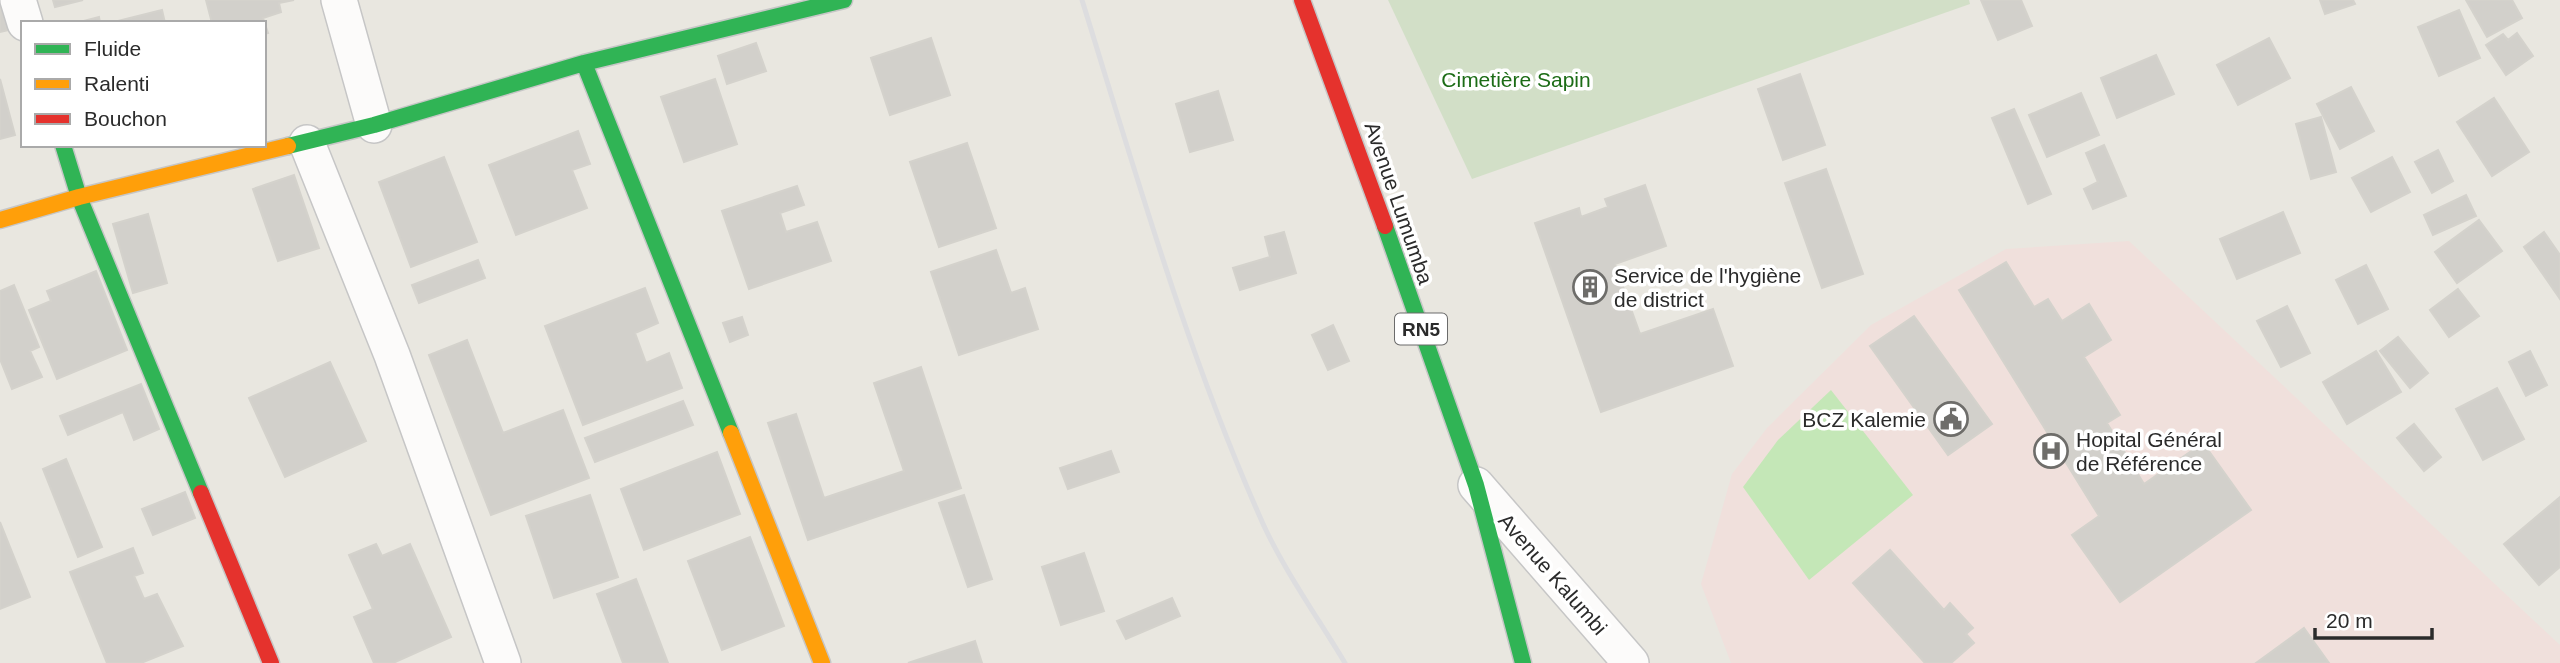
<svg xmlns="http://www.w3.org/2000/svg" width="2560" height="663" font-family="Arial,sans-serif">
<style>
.medical{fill:#f0e0dc}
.green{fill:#c4e7b7}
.cemetery{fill:#d2dfc7}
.building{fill:#d2d0cb;stroke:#d4d2cc;stroke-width:2}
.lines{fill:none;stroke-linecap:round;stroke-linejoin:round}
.street-casing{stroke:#c6c6c6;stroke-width:38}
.fast-casing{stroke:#c6c6c6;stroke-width:19}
.slow-casing{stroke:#c6c6c6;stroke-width:19}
.jam-casing{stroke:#c6c6c6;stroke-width:19}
.street{stroke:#fcfbfa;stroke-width:35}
.fast{stroke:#30b455;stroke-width:16}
.slow{stroke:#ff9f0a;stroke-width:16}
.jam{stroke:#e5322d;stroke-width:16}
.rail{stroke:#dddddf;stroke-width:5}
.labels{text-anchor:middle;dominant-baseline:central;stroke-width:7;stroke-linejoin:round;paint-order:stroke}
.shield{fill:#fff;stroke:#6b6b6b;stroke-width:2}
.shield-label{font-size:19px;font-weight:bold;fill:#2b2b2b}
.park-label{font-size:21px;fill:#1c6c16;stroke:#fff}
.street-label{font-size:21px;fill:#2b2b2b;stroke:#fff}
.poi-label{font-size:21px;fill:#2b2b2b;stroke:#fff;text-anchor:start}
</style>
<rect width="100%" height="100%" fill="#e9e7e0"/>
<path class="medical" d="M 2129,241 L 2560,645 L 2560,663 L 1731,663 L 1701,584 L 1732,474 L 1767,428 L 1871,325 L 2006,249 Z"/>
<path class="green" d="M 1831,390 L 1913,495 L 1809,580 L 1743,487 L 1778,440 Z"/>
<path class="cemetery" d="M 1388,0 L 1969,0 L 1970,4 L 1472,179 Z"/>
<path class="building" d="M 0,0 L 5,0 L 13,29 L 0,32 Z
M 53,0 L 83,0 L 55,7 Z
M 206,0 L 294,0 L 279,3 L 281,12 L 263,18 L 268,33 L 264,34 L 264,23 L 212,23 Z
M 1981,0 L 2021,0 L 2032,26 L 1998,40 Z
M 2320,0 L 2353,0 L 2355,4 L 2325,14 Z
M 2466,0 L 2512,0 L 2522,18 L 2487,37 Z
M 162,10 L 165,23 L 110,23 Z
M 2459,10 L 2480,58 L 2439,76 L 2418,27 Z
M 99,17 L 100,23 L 76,23 Z
M 2517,33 L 2533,56 L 2506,75 L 2486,45 L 2503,34 L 2508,40 Z
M 931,38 L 950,95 L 890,115 L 871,58 Z
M 2269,38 L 2290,78 L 2238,105 L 2217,65 Z
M 756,43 L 766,71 L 727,84 L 718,56 Z
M 2156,55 L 2174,94 L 2117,118 L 2101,78 Z
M 1800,74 L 1825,145 L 1783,160 L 1758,89 Z
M 0,79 L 15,135 L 0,139 Z
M 715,79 L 737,144 L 684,162 L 661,97 Z
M 2351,87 L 2374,131 L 2340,149 L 2317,104 Z
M 1218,91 L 1233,140 L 1190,152 L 1176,104 Z
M 2081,93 L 2099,135 L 2047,157 L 2029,115 Z
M 2494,98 L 2529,152 L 2492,176 L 2457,122 Z
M 2014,109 L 2051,194 L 2028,204 L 1992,118 Z
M 2321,117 L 2336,172 L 2311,179 L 2296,124 Z
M 578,131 L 590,164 L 572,170 L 587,208 L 516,235 L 489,165 Z
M 967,143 L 996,228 L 939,247 L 910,162 Z
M 2104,145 L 2126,196 L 2093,209 L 2084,189 L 2098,182 L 2086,153 Z
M 2438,150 L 2453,181 L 2432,193 L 2415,162 Z
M 444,157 L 477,242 L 411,267 L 379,182 Z
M 2392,157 L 2410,192 L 2371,212 L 2352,178 Z
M 1826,169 L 1863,274 L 1822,288 L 1785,183 Z
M 294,175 L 319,248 L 278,261 L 253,189 Z
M 1645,185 L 1666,246 L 1615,264 L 1640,334 L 1713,309 L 1733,366 L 1601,412 L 1535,223 L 1579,208 L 1581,217 L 1608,207 L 1605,199 Z
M 797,186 L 804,205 L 780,213 L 786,232 L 817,222 L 831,261 L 749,289 L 722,211 Z
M 2466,195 L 2476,216 L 2433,235 L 2424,215 Z
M 2283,212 L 2300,253 L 2237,279 L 2220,239 Z
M 148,214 L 167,283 L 133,293 L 113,224 Z
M 2479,220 L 2502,251 L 2457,283 L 2435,252 Z
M 1284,232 L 1296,273 L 1240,290 L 1233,268 L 1270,257 L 1265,237 Z
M 2544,232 L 2560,255 L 2560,299 L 2524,247 Z
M 996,250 L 1011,293 L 1025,288 L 1038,329 L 959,355 L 931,272 Z
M 478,260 L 485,278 L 419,303 L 412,285 Z
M 2006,262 L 2034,307 L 2048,299 L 2062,321 L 2089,304 L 2111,340 L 2084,357 L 2120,415 L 2107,423 L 2144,484 L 2203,443 L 2251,510 L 2120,602 L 2072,535 L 2099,516 L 1959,290 Z
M 2366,265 L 2388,309 L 2358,324 L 2336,280 Z
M 96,271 L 127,350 L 57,379 L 29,310 L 51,301 L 47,291 Z
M 14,285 L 39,347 L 30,351 L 42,377 L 12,389 L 0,359 L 0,291 Z
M 645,288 L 658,323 L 635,333 L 646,363 L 669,353 L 682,388 L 583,425 L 545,326 Z
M 2458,289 L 2479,316 L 2449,337 L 2430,310 Z
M 2287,306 L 2310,353 L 2281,367 L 2257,321 Z
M 1914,316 L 1992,424 L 1948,455 L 1870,346 Z
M 742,317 L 748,335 L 730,342 L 723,323 Z
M 1333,325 L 1349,361 L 1328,370 L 1312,335 Z
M 2398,337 L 2428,373 L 2410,388 L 2380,351 Z
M 467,340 L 503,433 L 563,410 L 589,478 L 491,515 L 429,355 Z
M 2376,351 L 2401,392 L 2347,424 L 2323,382 Z
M 2530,351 L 2547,385 L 2526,396 L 2509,362 Z
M 330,362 L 366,441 L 285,477 L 249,398 Z
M 921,367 L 961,488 L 808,540 L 768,423 L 796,414 L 824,498 L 904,471 L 874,383 Z
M 141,384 L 159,429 L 134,440 L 123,412 L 68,435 L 60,416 Z
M 2497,388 L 2524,439 L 2483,460 L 2456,409 Z
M 683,401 L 693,425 L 595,462 L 585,438 Z
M 2414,424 L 2441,457 L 2424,471 L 2397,438 Z
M 1111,451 L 1119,472 L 1068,489 L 1060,468 Z
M 717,452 L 740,514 L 644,550 L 621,489 Z
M 66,459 L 102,547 L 78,557 L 43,469 Z
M 185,492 L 195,518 L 153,535 L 142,509 Z
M 590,495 L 618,577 L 554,598 L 526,516 Z
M 964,495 L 992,579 L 968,587 L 939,503 Z
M 2560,497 L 2560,567 L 2539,585 L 2504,544 Z
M 0,522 L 30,597 L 0,609 Z
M 750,537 L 784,626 L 722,650 L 688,561 Z
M 376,544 L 382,556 L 410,544 L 451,637 L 393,663 L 374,663 L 354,617 L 373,609 L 349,555 Z
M 133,548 L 143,573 L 134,576 L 144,599 L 157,594 L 183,646 L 141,663 L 107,663 L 70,572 Z
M 1890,550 L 1944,610 L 1950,603 L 1973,628 L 1966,634 L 1974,643 L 1951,663 L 1925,663 L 1853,583 Z
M 1084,553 L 1104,611 L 1061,625 L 1042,567 Z
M 636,579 L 668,663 L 623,663 L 597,594 Z
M 1172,598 L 1180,616 L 1126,639 L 1117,621 Z
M 2304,628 L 2329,663 L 2256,663 Z
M 975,641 L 982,663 L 908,663 Z"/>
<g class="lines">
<g class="street-casing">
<path id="street" d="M 18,0 L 25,23
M 339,0 L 374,125
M 307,143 L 392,355 L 503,663
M 1476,485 L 1631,663"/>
</g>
<g class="fast-casing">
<path id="fast" d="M 584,63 L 731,433
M 63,145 L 79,197 L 201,493
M 288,146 L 374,125 L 584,63 L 844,0
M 1385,226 L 1476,485 L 1523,663"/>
</g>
<g class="slow-casing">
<path id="slow" d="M 0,220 L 79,197 L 288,146
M 731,433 L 822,663"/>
</g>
<g class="jam-casing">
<path id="jam" d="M 1302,0 L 1385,226
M 201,493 L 271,663"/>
</g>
<use href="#street" class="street"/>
<use href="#fast" class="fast"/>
<use href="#slow" class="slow"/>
<use href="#jam" class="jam"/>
<path class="rail" d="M 1082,0 C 1137,177 1188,357 1264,526 C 1286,573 1318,618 1345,663"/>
</g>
<defs>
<g id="building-ring" transform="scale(1.75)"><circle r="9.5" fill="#fff" stroke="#6e6d6a" stroke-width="1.5"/><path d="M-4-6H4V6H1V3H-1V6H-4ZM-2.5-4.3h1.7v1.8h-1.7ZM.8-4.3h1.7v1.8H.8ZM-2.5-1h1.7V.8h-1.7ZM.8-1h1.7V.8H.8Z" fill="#6e6d6a"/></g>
<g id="civic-ring" transform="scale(1.75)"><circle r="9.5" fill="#fff" stroke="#6e6d6a" stroke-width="1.5"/><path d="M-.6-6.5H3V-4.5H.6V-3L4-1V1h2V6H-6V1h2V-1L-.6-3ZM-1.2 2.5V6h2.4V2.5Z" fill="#6e6d6a"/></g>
<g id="hospital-ring" transform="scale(1.75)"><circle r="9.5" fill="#fff" stroke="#6e6d6a" stroke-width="1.5"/><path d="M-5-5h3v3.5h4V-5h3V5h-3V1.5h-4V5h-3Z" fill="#6e6d6a"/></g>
</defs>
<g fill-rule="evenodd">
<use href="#building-ring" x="1590" y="287"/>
<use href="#civic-ring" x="1951" y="419"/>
<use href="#hospital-ring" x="2051" y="451"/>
</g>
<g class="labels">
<rect class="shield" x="1395" y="313.5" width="52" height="31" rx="5"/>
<g class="shield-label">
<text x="1421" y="329">RN5</text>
</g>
<g class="park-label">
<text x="1516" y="79">Cimetière Sapin</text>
</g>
<g class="street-label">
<text transform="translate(1399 203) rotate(71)">Avenue Lumumba</text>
<text transform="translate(1553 574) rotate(49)">Avenue Kalumbi</text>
</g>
<g class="poi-label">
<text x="1614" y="275">Service de l'hygiène<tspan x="1614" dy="24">de district</tspan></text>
<text x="1926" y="419" text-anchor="end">BCZ Kalemie</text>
<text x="2076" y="439">Hopital Général<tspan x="2076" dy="24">de Référence</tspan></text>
</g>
</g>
<rect x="21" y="21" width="245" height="126" fill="#ffffff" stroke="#aaaaaa" stroke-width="2"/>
<rect x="35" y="44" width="35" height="10" fill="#30b455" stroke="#aaaaaa" stroke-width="2"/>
<text x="84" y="56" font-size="21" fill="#2b2b2b">Fluide</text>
<rect x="35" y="79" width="35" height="10" fill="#ff9f0a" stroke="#aaaaaa" stroke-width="2"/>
<text x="84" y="91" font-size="21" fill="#2b2b2b">Ralenti</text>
<rect x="35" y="114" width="35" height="10" fill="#e5322d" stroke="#aaaaaa" stroke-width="2"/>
<text x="84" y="126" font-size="21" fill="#2b2b2b">Bouchon</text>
<path d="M2315 628v10h117v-10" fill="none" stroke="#2b2b2b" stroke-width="3.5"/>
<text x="2326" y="628" font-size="21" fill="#2b2b2b" stroke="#ffffff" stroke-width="5" paint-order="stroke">20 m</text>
</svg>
